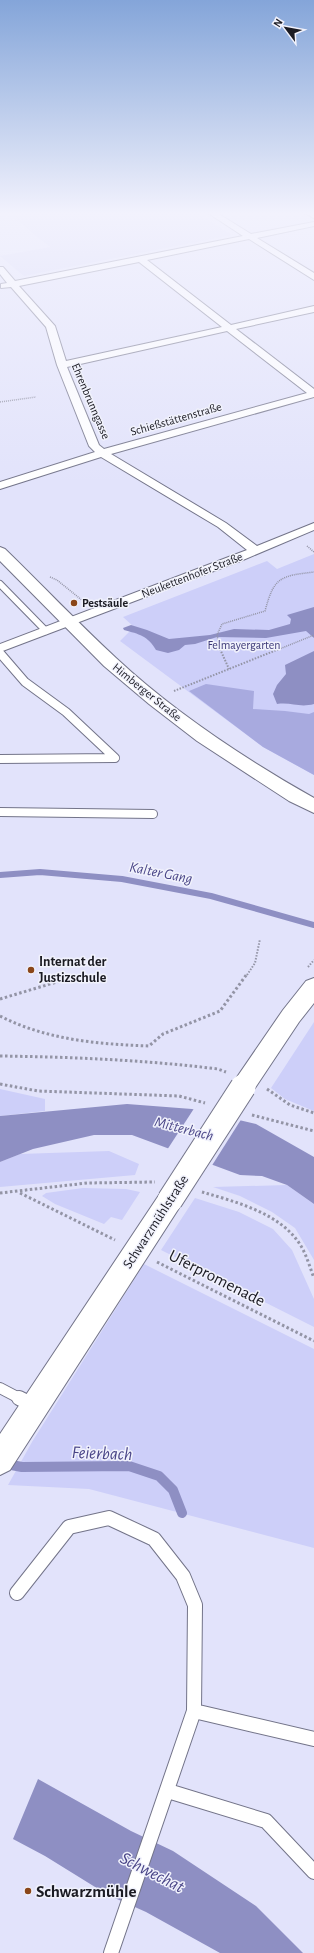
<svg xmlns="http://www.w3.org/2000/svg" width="314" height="1953" font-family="'Alegreya Sans',sans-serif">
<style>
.built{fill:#d7d8f7}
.green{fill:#cdcff9}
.forest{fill:#a8aadf}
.water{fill:#8e8fc3}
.pier{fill:#e2e3fb}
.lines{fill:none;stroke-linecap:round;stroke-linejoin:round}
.stream-far1{stroke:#8e8fc3;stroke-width:6}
.stream{stroke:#8e8fc3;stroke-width:10}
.service-far3-casing{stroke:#737489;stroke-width:8}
.service-far2-casing{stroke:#737489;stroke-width:10}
.service-far1-casing{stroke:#737489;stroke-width:12}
.service-casing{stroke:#737489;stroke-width:16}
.minor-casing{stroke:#737489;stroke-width:2}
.tertiary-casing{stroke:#737489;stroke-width:2}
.secondary-casing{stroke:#737489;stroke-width:2}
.path-far2{stroke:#9394a5;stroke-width:1.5;stroke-dasharray:1 1;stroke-linecap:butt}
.path-far1{stroke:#9394a5;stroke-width:2;stroke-dasharray:1.5 1.5;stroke-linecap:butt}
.path{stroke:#9394a5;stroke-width:3;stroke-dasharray:2.5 2.5;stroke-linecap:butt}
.service-far3{stroke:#fff;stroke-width:6}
.service-far2{stroke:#fff;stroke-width:8}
.service-far1{stroke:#fff;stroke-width:10}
.service{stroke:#fff;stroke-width:14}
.minor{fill:#fff;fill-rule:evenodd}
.tertiary{fill:#fff;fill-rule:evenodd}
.secondary{fill:#fff;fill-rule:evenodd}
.tertiary-bridge-casing{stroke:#737489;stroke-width:27;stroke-linecap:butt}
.tertiary-bridge{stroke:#fff;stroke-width:25}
.poi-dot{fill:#8a4619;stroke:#f1f2fc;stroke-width:1.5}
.labels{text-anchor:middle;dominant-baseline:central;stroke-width:3;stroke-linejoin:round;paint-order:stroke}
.far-street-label{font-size:12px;fill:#1b1b23;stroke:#f1f2fc}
.far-poi-label{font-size:12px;font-weight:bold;fill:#1b1b23;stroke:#f1f2fc;text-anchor:start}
.far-park-label{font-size:12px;fill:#3c3878;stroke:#f1f2fc}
.poi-label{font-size:14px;font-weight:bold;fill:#1b1b23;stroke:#f1f2fc;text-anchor:start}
.street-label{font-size:14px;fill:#1b1b23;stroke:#f1f2fc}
.water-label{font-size:15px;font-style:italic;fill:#494587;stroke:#f1f2fc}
.near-street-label{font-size:17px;fill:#1b1b23;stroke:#f1f2fc}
.near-poi-label{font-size:17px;font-weight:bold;fill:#1b1b23;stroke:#f1f2fc;text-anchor:start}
.near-water-label{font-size:18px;font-style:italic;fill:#494587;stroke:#f1f2fc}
</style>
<rect width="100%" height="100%" fill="#e2e3fb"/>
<path class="built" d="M 42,211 L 194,211 L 232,235 L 24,276 L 0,256 L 50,247 L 12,216 Z"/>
<path class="green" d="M 314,554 L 314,775 L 263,747 L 120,641 L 134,627 L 123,617 L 267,561 L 277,569 Z
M 314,1022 L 314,1111 L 285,1099 L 271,1088 Z
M 0,1089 L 45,1099 L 45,1111 L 0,1116 Z
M 109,1151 L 139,1164 L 135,1175 L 0,1187 L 0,1162 L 20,1154 Z
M 287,1185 L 314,1204 L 314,1260 L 295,1228 L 272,1212 L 240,1196 L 213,1187 Z
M 83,1188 L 126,1189 L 140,1192 L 122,1220 L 111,1217 L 104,1224 L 55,1204 L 42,1196 L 46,1193 Z
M 195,1198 L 239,1212 L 273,1229 L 292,1250 L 314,1299 L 314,1327 L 161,1250 Z
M 144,1264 L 314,1349 L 314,1548 L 89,1489 L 8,1485 L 32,1442 Z"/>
<path class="forest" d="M 206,684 L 254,691 L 253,709 L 285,711 L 309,714 L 314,712 L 314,775 L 263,747 L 189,691 Z"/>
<path class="water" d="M 314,607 L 314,638 L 306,631 L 266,638 L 217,637 L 195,644 L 185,645 L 179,650 L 168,653 L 156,650 C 148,636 139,634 124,630 L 123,628 L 131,625 L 147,630 L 169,639 L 210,635 L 234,629 L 269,630 L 290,624 L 291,619 L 287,615 Z
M 314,651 L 314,704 C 299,708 292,702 277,704 L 273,694 L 277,685 L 286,674 L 285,665 Z
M 127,1104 L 192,1109 L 256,1124 L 314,1157 L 314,1204 L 287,1185 L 262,1176 L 240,1175 L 132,1135 L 94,1135 L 33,1149 L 0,1162 L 0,1116 Z
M 38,1779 L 131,1831 L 173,1851 L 256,1906 L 303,1953 L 220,1953 L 146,1912 L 108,1895 L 45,1856 L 13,1839 Z"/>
<path class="pier" d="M 195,1107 L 242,1118 L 211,1167 L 167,1150 Z"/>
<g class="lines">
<path class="stream-far1" d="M 0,875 L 40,872 L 122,879 L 211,896 L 314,925"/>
<path class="stream" d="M 0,1463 L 22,1467 L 129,1466 L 159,1476 L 173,1490 L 182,1513"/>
<g class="service-far3-casing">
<path id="service-far3" d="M 0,584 L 46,631"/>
</g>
<g class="service-far2-casing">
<path id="service-far2" d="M 0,653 L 25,682 L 66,712 L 115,758 L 0,759
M 0,812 L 153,814"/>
</g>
<g class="service-far1-casing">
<path id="service-far1" d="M 0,1388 L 21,1399"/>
</g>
<g class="service-casing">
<path id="service" d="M 19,1398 L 33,1405
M 17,1593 L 69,1527 L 109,1518 L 154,1539 L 183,1576 L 195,1605 L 194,1711 L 111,1953
M 194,1711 L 314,1739
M 168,1791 L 266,1821 L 314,1872"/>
</g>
<g class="minor-casing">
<path id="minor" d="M 205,211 L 214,211 L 251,234 L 314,222 L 314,226 L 257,238 L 314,273 L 314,280 L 249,239 L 147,260 L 231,325 L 314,306 L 314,312 L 236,329 L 314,389 L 314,397 L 111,454 L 226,523 L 257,546 L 314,523 L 314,530 L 243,560 L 0,652 L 0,644 L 247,550 L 218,527 L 101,457 L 0,489 L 0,482 L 95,452 L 89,446 L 57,365 L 46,327 L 11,287 L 1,288 L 1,284 L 7,283 L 0,274 L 0,267 L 3,267 L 15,281 L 243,236 ZM 139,262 L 222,327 L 66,361 L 55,326 L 19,286 ZM 227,331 L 307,393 L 104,449 L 99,445 L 67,367 Z
M 301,211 L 310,211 L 314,213 L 314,218 Z"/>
</g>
<g class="tertiary-casing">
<path id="tertiary" d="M 314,978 L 314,1003 L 299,1022 L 251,1094 L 243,1097 L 235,1094 L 231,1087 L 235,1080 L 283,1010 L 306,981 Z
M 170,1188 L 179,1192 L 183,1200 L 179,1208 L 10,1470 L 0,1475 L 0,1434 L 161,1192 Z"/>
</g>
<g class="secondary-casing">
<path id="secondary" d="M 0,547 L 5,549 C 42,585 78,623 116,658 C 174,712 245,759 314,798 L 314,813 L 289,801 L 197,741 L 149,704 L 104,666 L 0,561 Z"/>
</g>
<path class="path-far2" d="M 0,402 L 36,397
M 307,546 L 314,552
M 50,577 L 57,580 L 83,601
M 220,650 L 217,635 L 222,624 L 265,611 C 274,577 280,576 314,572
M 277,650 L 314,635"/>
<path class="path-far1" d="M 220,649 L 229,669
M 174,691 L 279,649
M 308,967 L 314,960
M 247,975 L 255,963 L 260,939"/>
<path class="path" d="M 0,999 L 60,981
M 0,1016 C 47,1040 97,1044 149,1046 L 163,1034 L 220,1011 L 247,974
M 0,1056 C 73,1057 145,1060 218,1069 L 226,1072
M 0,1084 L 38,1091 L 179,1096 L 205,1103
M 267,1089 L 290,1105 L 314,1113
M 252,1115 L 314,1131
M 202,1192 C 236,1202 281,1213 301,1246 C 307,1256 310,1268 314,1278
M 0,1193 L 87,1183 L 155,1182
M 20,1193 L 115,1240
M 157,1262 L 314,1341"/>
<use href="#service-far3" class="service-far3"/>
<use href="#service-far2" class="service-far2"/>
<use href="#service-far1" class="service-far1"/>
<use href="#service" class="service"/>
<use href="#minor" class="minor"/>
<use href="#tertiary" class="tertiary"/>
<use href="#secondary" class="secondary"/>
<g class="tertiary-bridge-casing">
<path id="tertiary-bridge" d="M 170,1200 L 243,1087"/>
</g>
<use href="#tertiary-bridge" class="tertiary-bridge"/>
</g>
<linearGradient id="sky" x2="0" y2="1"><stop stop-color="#84a5d9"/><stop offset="0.44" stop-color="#f2f2fd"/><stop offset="1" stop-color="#f2f2fd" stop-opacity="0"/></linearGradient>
<rect width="314" height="484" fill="url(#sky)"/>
<g class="poi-dot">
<circle cx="74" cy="603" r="4"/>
<circle cx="31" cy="970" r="4"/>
<circle cx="28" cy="1891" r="4"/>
</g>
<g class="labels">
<g class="far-street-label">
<text transform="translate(91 401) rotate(67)">Ehrenbrunngasse</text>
<text transform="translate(176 419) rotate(-16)">Schießstättenstraße</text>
<text transform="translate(192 575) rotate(-21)">Neukettenhofer Straße</text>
<text transform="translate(147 692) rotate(39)">Himberger Straße</text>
</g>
<g class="far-poi-label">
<text x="82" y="603">Pestsäule</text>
</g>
<g class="far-park-label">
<text x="244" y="645">Felmayergarten</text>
</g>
<g class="poi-label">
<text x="39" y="962">Internat der<tspan x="39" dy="16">Justizschule</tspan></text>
</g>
<g class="street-label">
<text transform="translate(156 1222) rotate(-57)">Schwarzmühlstraße</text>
</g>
<g class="water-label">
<text transform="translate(161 873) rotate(11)">Kalter Gang</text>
<text transform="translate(184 1129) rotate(14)">Mitterbach</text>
</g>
<g class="near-street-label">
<text transform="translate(217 1278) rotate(27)">Uferpromenade</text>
</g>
<g class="near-poi-label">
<text x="36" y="1891">Schwarzmühle</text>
</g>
<g class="near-water-label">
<text transform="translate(102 1454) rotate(2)">Feierbach</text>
<text transform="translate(152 1873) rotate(27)">Schwechat</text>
</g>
</g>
<g transform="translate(286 28) rotate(302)" stroke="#f1f2fc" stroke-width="3" paint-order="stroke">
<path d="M0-3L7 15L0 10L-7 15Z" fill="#1b1b23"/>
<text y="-6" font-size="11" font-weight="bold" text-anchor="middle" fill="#1b1b23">N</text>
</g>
</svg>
